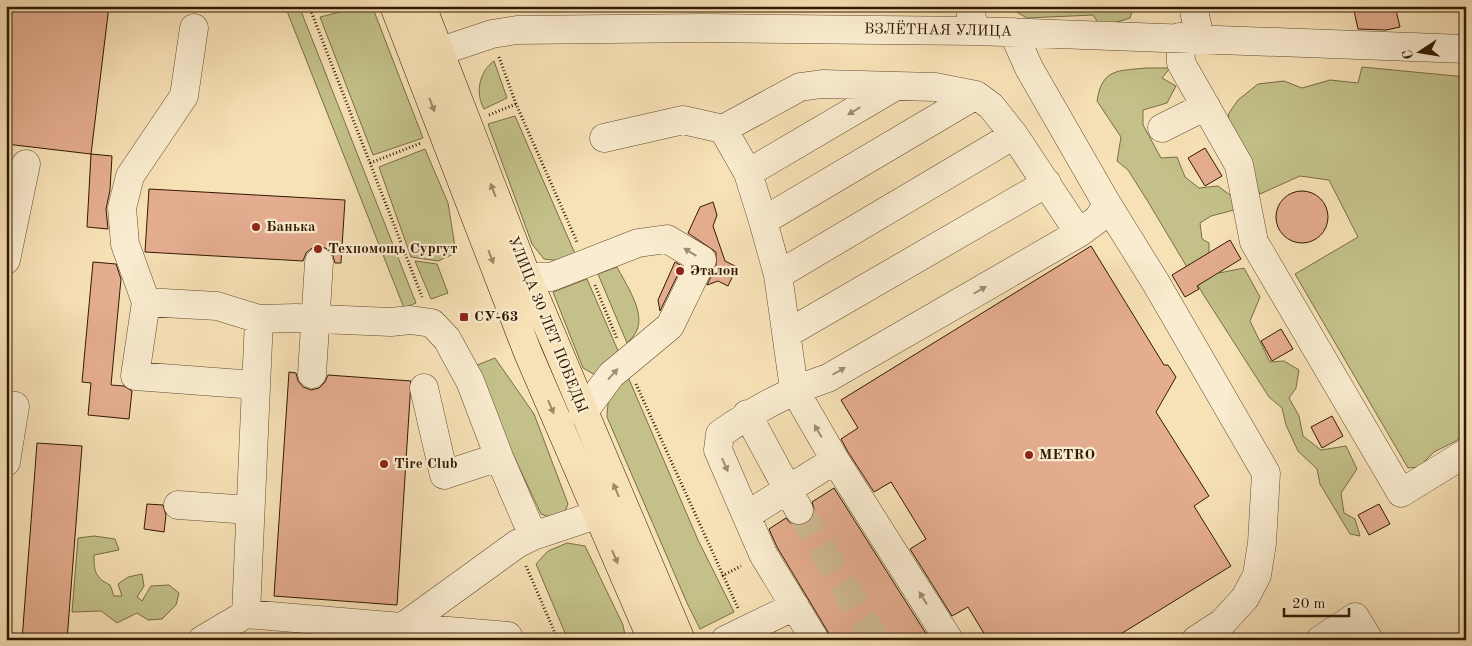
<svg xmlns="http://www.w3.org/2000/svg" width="1472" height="646" font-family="'Old Standard TT',serif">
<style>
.green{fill:#c3c189;stroke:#7a6d44}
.building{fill:#e5ad90;stroke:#311900}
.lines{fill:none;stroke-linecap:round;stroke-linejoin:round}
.minor-tunnel{stroke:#cfb992;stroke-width:28;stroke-dasharray:28 14;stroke-linecap:butt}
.minor-casing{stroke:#624b2e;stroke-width:29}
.major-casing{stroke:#311900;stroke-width:29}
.path{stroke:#311900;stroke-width:3;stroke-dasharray:1 2.5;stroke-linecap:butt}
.minor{stroke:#faecd0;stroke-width:28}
.major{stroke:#f7e1b6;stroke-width:28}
.oneway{fill:#9e8764}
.oneway2{fill:#a08d72}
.poi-dot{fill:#8f2418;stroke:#faecd0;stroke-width:2}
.labels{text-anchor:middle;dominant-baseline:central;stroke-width:4.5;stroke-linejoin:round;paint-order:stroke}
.street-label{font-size:15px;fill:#311900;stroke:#faecd0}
.poi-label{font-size:15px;font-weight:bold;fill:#311900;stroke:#faecd0;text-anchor:start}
</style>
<rect width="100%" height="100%" fill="#f7e1b6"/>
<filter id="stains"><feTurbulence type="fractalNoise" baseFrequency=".004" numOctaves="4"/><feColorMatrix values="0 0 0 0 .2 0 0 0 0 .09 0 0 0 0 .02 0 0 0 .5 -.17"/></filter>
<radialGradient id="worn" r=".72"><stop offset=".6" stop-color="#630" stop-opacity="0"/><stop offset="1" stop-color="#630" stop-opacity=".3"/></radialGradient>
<path class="green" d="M 285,6 L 299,6 L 416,303 L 404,308 Z
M 364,6 L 372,6 L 423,138 L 373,155 L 320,17 Z
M 1006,6 L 1134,6 L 1130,18 L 1101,27 L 1093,15 L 1027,18 Z
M 494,61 L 507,98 L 484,109 C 475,93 479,72 494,61 Z
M 1362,67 L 1466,77 L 1466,432 L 1456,441 L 1434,452 L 1419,467 L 1408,468 L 1295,274 L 1358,237 L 1329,180 L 1300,176 L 1260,194 L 1226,131 L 1229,113 L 1238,100 L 1258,84 L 1284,81 L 1302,88 L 1330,80 L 1358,83 Z
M 1146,68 L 1170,68 L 1162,78 L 1176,86 L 1167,103 L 1143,110 L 1143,125 L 1161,158 L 1177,157 L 1185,177 L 1199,188 L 1218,186 L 1234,198 L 1234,210 L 1211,216 L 1200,223 L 1202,239 L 1209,243 L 1209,260 L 1219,273 L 1244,268 L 1260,297 L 1250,321 L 1270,362 L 1284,361 L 1299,370 L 1296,388 L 1289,398 L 1299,416 L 1303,436 L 1321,450 L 1346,446 L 1357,469 L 1341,493 L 1344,513 L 1355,519 L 1360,536 L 1350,534 L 1320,484 L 1317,469 L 1298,451 L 1286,425 L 1282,408 L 1269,397 L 1203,294 L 1147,200 L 1128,170 L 1117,161 L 1121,137 L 1097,101 C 1102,68 1118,71 1146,68 Z
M 515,116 L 576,256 L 562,261 L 544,259 L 532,244 L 488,124 Z
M 425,149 L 448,203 L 456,253 L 438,261 L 411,257 L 379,167 Z
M 415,261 L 437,264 L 448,293 L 431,299 Z
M 617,267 C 625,283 645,311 637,330 C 635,335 631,339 627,343 L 598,274 Z
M 587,279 L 619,353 L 597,376 L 583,368 L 553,292 Z
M 495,358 L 534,414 L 568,504 L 564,514 L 555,519 L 541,514 L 472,367 Z
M 628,377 L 698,540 L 734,612 L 700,629 L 687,603 L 607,417 C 608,397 609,387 628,377 Z
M 94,536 L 115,539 L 119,550 L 94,555 C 94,571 95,578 110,585 L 114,596 L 122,596 L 118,584 L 128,577 L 142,574 L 144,586 L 137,597 L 142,601 L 151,586 L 169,585 L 179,593 L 176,605 L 162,619 L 148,620 L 137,613 L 117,623 L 101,611 L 72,612 L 78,538 Z
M 567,543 L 585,546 L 623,625 L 626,640 L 568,640 L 536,564 L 548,551 Z"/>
<path class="building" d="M 6,6 L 109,6 L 91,154 L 6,144 Z
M 1353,6 L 1395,6 L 1400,27 L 1386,30 L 1358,29 Z
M 1205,148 L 1222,176 L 1205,186 L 1188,158 Z
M 91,154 L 112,156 L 110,190 L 106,209 L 108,229 L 87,227 Z
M 149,189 L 345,200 L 341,263 L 335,263 L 333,256 L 328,249 L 319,246 L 312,248 L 306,253 L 303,261 L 145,252 Z
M1276 217a26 26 0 1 1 52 0a26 26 0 1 1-52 0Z
M 713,202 L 717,215 L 713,226 L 725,261 L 737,267 L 728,286 L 718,281 L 707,285 L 716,266 L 716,252 L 688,233 L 700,207 Z
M 1230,240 L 1241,259 L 1197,286 L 1199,289 L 1185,297 L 1172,275 Z
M 1091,246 L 1164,365 L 1168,365 L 1176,377 L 1156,412 L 1209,496 L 1194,506 L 1231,566 L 1111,640 L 988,640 L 968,607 L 952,616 L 910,549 L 926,539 L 891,482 L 874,492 L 848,452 L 841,439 L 858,428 L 841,400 Z
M 93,262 L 116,264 L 121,279 L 111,385 L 124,386 L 132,391 L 129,419 L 88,415 L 91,383 L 82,382 Z
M 675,262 L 682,266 L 660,311 L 658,300 Z
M 1281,329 L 1293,349 L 1272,361 L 1261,341 Z
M 289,372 L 296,373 L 298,381 L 303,387 L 311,390 L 319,388 L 325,382 L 328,375 L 411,381 L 397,605 L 274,596 Z
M 1332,416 L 1343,436 L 1322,448 L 1311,427 Z
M 37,443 L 82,446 L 67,640 L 22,640 Z
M 834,488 L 930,640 L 831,640 L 828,632 L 777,547 L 769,529 L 786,518 L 791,524 L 798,526 L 807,523 L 812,519 L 815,511 L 812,502 Z
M 147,504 L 163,505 L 166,515 L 164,532 L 144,529 Z
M 1379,504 L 1390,524 L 1369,535 L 1358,515 Z"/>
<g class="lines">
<path class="minor-tunnel" d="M 799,510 L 876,640"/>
<g class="minor-casing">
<path id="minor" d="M 969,6 L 975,31
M 1193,6 L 1200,38
M 194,28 L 184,96 L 130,176 L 122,208 L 125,244 L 146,302 L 135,376 L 256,385
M 1013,32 L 1029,68 L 1107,204 L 1156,283 L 1266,473 L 1262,543 L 1257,575 L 1245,598 L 1222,623 L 1196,640
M 1180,37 L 1181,63 L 1239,165 L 1254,242 L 1401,493 L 1466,453
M 417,59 L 492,34 L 517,30 L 703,28 L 975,31 L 1466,49
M 1162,128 L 1206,106
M 723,129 L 800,87 L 822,84 L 935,87 L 976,95 L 991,106 L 1014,135 L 1079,233
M 604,138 L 683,120 L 723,129 L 748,173 L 763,221 L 778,275 L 794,389 L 835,460 L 949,640
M 748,173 L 896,86
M 763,221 L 976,95
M 6,260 L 26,164
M 778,275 L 1014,135
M 527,277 L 551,277 L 638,243 L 667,239 L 702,260 L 670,326 L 611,375 L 583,413
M 146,302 L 217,306 L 259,319 L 296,318 L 391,322 L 410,320 L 432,323 L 447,339 L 470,381 L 499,457 L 533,536
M 259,319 L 246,614 L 508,636
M 788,333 L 1047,183
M 312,374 L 319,262
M 424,388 L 444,475 L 499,457
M 6,405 L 15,406 L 6,462
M 747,414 L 799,510
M 178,505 L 250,510
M 747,515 L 835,460
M 401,628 L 517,544 L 533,536 L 596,515
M 202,640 L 246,614
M 725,640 L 795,606
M 815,640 L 763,554 L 718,450 L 720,434 C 754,410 788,391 828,378 L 1079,233 L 1098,219 L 1107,204
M 1320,640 L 1355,617 L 1369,640"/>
</g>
<g class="major-casing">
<path id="major" d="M 394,6 L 528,353 L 652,640
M 422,6 L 527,277 L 681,640"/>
</g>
<path class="path" d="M 309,6 L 422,297
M 311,12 L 333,6
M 499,57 L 516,104 L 577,242
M 489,115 L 516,104
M 370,163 L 421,143
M 595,285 L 617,339
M 636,384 L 738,608
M 526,566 L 558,640
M 722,576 L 741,566"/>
<use href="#minor" class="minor"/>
<use href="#major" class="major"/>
</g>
<defs><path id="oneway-solid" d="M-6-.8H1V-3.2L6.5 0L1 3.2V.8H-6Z" transform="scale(1.25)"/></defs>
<g class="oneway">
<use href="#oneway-solid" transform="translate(432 105) rotate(69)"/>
<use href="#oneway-solid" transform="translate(493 190) rotate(-111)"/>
<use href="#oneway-solid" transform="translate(491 257) rotate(69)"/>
<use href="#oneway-solid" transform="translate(551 407) rotate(67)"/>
<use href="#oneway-solid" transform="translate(616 490) rotate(-113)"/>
<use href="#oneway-solid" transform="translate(615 557) rotate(66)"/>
</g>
<g class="oneway2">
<use href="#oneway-solid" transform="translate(854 111) rotate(149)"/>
<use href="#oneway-solid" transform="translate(690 252) rotate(-149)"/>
<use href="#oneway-solid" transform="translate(980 290) rotate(-30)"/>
<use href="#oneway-solid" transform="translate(839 371) rotate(-30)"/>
<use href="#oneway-solid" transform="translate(613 374) rotate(-48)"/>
<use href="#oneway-solid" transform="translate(818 431) rotate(-120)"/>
<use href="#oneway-solid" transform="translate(725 465) rotate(66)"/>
<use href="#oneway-solid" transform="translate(923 598) rotate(-122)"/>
</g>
<g class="poi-dot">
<circle cx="256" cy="227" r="5"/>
<circle cx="318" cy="249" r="5"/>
<circle cx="680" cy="271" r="5"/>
<rect x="459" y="312" width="10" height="10" rx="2.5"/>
<circle cx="1029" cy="455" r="5"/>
<circle cx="384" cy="464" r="5"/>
</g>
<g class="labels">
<g class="street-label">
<text transform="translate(938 31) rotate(1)">ВЗЛЁТНАЯ УЛИЦА</text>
<text transform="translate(547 325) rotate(68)">УЛИЦА 30 ЛЕТ ПОБЕДЫ</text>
</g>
<g class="poi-label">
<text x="266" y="227">Банька</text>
<text x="328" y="249">Техпомощь Сургут</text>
<text x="690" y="271">Эталон</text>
<text x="474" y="317">СУ-63</text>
<text x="1039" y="455">METRO</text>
<text x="394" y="464">Tire Club</text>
</g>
</g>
<rect width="1472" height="646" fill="none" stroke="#f7e1b6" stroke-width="25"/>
<rect x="8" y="8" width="1457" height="631" fill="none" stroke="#311900" stroke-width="2.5"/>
<rect x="12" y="12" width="1447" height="621" fill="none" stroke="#311900"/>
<g transform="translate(1420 52) rotate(258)" stroke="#faecd0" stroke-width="4" paint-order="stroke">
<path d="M0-4L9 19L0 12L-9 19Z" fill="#311900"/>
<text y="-8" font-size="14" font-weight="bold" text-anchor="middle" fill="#311900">С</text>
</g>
<path d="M1284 608v8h65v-8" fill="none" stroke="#311900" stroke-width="2.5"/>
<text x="1292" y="608" font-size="15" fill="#311900" stroke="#faecd0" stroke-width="4" paint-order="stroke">20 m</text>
<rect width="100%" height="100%" filter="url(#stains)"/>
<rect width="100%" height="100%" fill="url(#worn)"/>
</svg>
